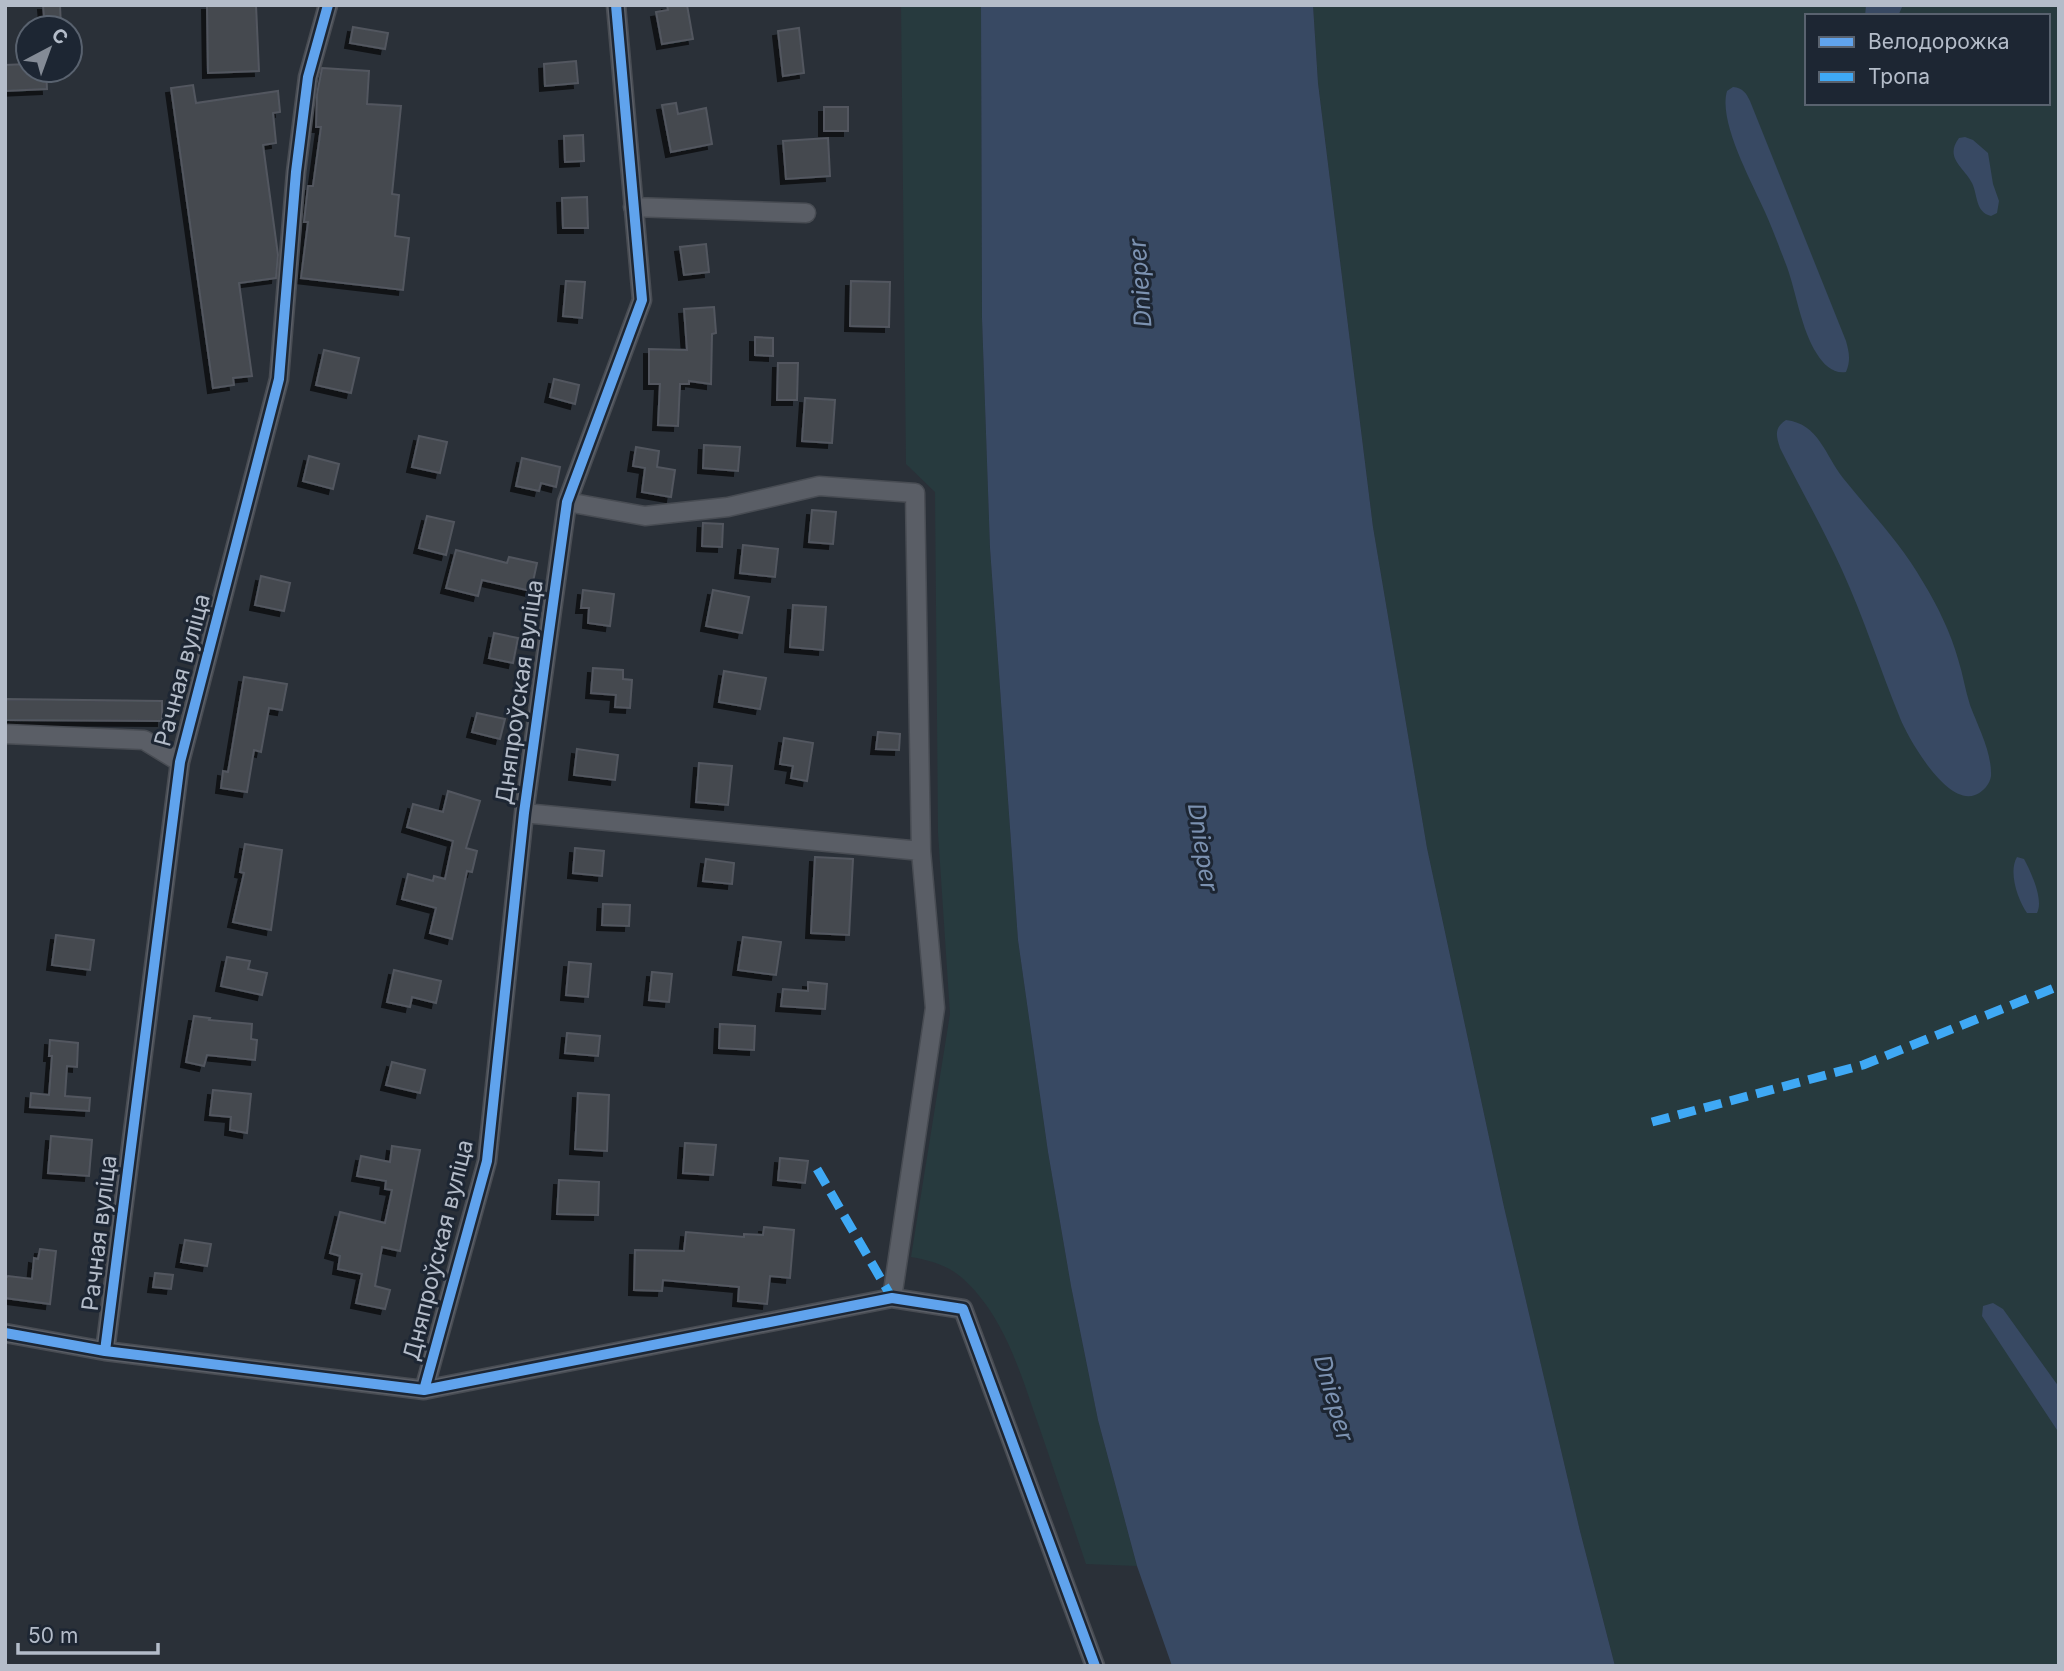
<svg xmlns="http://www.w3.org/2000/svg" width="2064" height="1671" font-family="Inter,sans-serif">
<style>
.green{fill:#273a3e;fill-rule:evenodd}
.water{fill:#384963}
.building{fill:#444950;stroke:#52575f;stroke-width:2;filter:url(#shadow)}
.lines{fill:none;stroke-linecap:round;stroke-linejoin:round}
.minor-casing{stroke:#484c53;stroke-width:21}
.minor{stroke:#5a5e66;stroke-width:18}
.quiet{stroke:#3fa9f5;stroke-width:9;stroke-dasharray:18 9;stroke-linecap:butt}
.cycleway-casing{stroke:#1d2633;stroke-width:15}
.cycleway{stroke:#60a3ed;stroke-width:10}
.labels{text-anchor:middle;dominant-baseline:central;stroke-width:6;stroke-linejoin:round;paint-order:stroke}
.street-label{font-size:23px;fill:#b4bcc9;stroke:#1d2633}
.water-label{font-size:24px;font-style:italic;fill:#7c92b1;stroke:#1d2633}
</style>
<defs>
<filter id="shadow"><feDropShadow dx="-5" dy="5" stdDeviation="0" flood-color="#0009"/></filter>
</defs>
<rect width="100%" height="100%" fill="#2a3038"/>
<path class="green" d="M 901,5 L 981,5 L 982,318 L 990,548 L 1018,940 L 1048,1152 L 1071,1286 L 1098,1420 L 1137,1566 L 1086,1564 C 1072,1522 1057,1480 1043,1438 C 1023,1382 1007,1317 961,1277 C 947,1265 929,1260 911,1257 L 950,1014 L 938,833 L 935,492 L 906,464 Z
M 1313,5 L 2059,5 L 2059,1666 L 1615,1666 L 1580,1531 L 1504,1207 L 1427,848 L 1373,527 L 1318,83 ZM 1807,16 L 2048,16 L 2048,103 L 1807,103 Z"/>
<path class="water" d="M 981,5 L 1313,5 L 1318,83 L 1373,527 L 1427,848 L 1504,1207 L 1580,1531 L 1615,1666 L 1172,1666 L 1137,1566 L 1098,1420 L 1071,1286 L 1048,1152 L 1018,940 L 990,548 L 982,318 Z
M 1866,5 L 1903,5 L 1898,16 L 1865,16 Z
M 1733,87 C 1743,88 1746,93 1750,101 L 1846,341 C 1849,352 1851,360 1846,372 C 1833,374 1824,365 1817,354 C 1801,329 1797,295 1787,267 C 1780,249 1773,230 1765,212 C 1752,182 1718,122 1727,91 Z
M 1965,137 L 1973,140 L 1988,153 L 1993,184 L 1999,201 L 1997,213 L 1991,216 C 1975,212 1978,195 1972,183 C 1964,167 1944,158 1959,138 Z
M 1786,420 C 1819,424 1825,455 1843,478 C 1870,512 1901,543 1923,582 C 1937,605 1951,633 1958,659 C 1963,674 1965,690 1970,705 C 1978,727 1992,752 1991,776 C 1990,784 1983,792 1975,795 C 1947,806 1909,740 1900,718 C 1880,669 1864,618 1842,570 C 1823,528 1800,488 1780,448 C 1776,435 1774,428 1786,420 Z
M 2017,857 L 2024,859 C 2031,872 2044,900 2037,913 L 2027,913 C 2018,900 2008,872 2017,857 Z
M 1993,1303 L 2003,1309 L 2059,1387 L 2059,1433 L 1982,1316 L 1983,1306 Z"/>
<path class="building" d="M 43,5 L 60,5 L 61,28 L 45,28 Z
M 207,5 L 256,5 L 259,71 L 208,73 Z
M 667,5 L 687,5 L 693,39 L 662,44 L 656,12 L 668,10 Z
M 353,27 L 388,33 L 385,49 L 350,43 Z
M 799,28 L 804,73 L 783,76 L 778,31 Z
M 576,61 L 578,83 L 545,86 L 544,64 Z
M 28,64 L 28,70 L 46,70 L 47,89 L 5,91 L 5,65 Z
M 322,68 L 369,71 L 367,104 L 401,106 L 392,194 L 399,195 L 395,236 L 409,238 L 403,290 L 301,278 L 308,222 L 304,222 L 308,186 L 313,186 L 321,127 L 316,127 L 317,94 Z
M 193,85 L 196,103 L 278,91 L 280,112 L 273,113 L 276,143 L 263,145 L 278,255 L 276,278 L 239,283 L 252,376 L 233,378 L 234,385 L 213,388 L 171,88 Z
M 676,103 L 678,114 L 706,108 L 712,144 L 671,152 L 662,105 Z
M 824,107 L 848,107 L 848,131 L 824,131 Z
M 583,135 L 584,161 L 565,162 L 564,136 Z
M 828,138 L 830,176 L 786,179 L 783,141 Z
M 587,197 L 588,228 L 563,228 L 562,198 Z
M 706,244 L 709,272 L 684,275 L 680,247 Z
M 566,281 L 585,282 L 582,318 L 563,316 Z
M 851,281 L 890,282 L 889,327 L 850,326 Z
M 714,307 L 716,333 L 712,334 L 711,384 L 689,381 L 689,384 L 680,384 L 678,426 L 658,425 L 660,384 L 649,384 L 649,349 L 687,350 L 684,309 Z
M 755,337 L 773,338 L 773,356 L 755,355 Z
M 324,350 L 359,358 L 351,393 L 316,385 Z
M 778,363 L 798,363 L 797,400 L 777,400 Z
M 554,379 L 579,385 L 575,404 L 550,397 Z
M 805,398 L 835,400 L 832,443 L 802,441 Z
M 419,436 L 447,442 L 440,473 L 412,467 Z
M 704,445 L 740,447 L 738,471 L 703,468 Z
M 636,447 L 659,451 L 657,467 L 675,470 L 671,497 L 642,492 L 645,468 L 633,466 Z
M 309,456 L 339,464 L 333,489 L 303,481 Z
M 522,458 L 560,467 L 556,487 L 541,483 L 539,491 L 516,486 Z
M 812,510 L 836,512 L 833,544 L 809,542 Z
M 427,516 L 454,522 L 446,555 L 419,548 Z
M 703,523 L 723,524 L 722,547 L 702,546 Z
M 743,545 L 778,549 L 775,577 L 740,573 Z
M 456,550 L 507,563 L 509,557 L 537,563 L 531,591 L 482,580 L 478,596 L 446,588 Z
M 261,576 L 290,583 L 284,611 L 255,605 Z
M 583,590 L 614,594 L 610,626 L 588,623 L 589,608 L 581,608 Z
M 713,590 L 749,597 L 742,633 L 706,626 Z
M 793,605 L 826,607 L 823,650 L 790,647 Z
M 494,633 L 518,638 L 513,663 L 489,658 Z
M 593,668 L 623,670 L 623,679 L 632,680 L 630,708 L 615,707 L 616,695 L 591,693 Z
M 724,671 L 766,678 L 760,709 L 719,702 Z
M 244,677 L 287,684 L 282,710 L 269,708 L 261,752 L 254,750 L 247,792 L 221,788 L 223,771 L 228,772 Z
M 5,699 L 162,701 L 162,721 L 5,720 Z
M 477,713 L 505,719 L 500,739 L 472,732 Z
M 878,732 L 900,734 L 899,750 L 876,749 Z
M 784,738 L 813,743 L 807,781 L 791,778 L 793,766 L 780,764 Z
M 577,749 L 618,755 L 615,780 L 574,775 Z
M 699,763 L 732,766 L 728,805 L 696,802 Z
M 448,791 L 480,801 L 466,848 L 477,851 L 472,872 L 467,871 L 452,939 L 430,933 L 436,908 L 402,899 L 408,874 L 433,881 L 434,876 L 445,879 L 453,841 L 407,827 L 413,804 L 443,812 Z
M 245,844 L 282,850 L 271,930 L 233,922 L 244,873 L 240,872 Z
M 575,848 L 604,851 L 602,876 L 573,873 Z
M 815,857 L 853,859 L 849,935 L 811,933 Z
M 706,859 L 734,863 L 732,884 L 703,881 Z
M 603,904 L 630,905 L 629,926 L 602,925 Z
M 56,935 L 94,940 L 90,970 L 52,965 Z
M 743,937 L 781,942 L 776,975 L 738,970 Z
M 227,957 L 250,961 L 248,969 L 267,973 L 262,995 L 221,986 Z
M 569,962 L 591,964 L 588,997 L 566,995 Z
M 394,970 L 441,981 L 436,1003 L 412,997 L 410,1007 L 387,1002 Z
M 652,972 L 672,974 L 669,1002 L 649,1000 Z
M 808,982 L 827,984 L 825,1009 L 781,1006 L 783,989 L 808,991 Z
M 194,1016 L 210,1018 L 209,1020 L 252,1024 L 251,1039 L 257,1040 L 255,1060 L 207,1055 L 204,1066 L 186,1062 Z
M 720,1024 L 755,1026 L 754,1050 L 719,1048 Z
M 567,1033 L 600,1036 L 598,1056 L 565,1053 Z
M 50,1040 L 78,1043 L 77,1067 L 67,1066 L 65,1096 L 90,1098 L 89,1111 L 30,1107 L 31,1093 L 49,1095 L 52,1056 L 49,1056 Z
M 392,1062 L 425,1070 L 420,1093 L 386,1085 Z
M 213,1090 L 251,1094 L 247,1133 L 230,1130 L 231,1117 L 210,1115 Z
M 578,1093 L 609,1095 L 607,1151 L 575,1149 Z
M 51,1136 L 92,1140 L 89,1176 L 48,1173 Z
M 685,1143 L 716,1145 L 713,1175 L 683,1173 Z
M 392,1146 L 420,1150 L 400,1251 L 382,1247 L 375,1286 L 390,1290 L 385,1309 L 356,1303 L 362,1274 L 338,1269 L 340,1256 L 330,1253 L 340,1212 L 385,1223 L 392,1190 L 385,1189 L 386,1181 L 357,1176 L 361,1156 L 390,1162 Z
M 780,1158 L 808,1161 L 805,1183 L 778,1180 Z
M 559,1180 L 599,1182 L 598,1215 L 557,1214 Z
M 764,1227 L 794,1230 L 790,1278 L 770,1276 L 767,1304 L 738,1301 L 739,1287 L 663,1280 L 662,1291 L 634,1290 L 635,1250 L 684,1251 L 686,1232 L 744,1237 L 744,1234 L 763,1235 Z
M 185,1240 L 211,1244 L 207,1266 L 181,1262 Z
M 40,1249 L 56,1251 L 50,1304 L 5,1298 L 5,1279 L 8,1276 L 32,1279 L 34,1258 L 38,1259 Z
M 155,1273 L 173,1275 L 171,1289 L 153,1287 Z"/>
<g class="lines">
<g class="minor-casing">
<path id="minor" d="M 633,207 L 806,213
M 5,734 L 144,740 L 180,762
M 524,813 L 921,851 L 915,493 L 819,486 L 728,507 L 645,516 L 567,502
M 892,1298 L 935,1008 L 921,851
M 5,1333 L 105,1351 L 424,1390 L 892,1298 L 963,1309 L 1095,1666
M 105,1351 L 180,762 L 279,379 L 296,172 L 308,77 L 328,5
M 424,1390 L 487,1161 L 524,813 L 567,502 L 642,300 L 616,5"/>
</g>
<use href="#minor" class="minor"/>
<path class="quiet" d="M 1652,1122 L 1863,1065 L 2059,986
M 817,1169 L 892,1298"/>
<g class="cycleway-casing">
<path id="cycleway" d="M 5,1333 L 105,1351 L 424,1390 L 892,1298 L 963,1309 L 1095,1666
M 105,1351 L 180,762 L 279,379 L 296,172 L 308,77 L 328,5
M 424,1390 L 487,1161 L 524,813 L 567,502 L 642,300 L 616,5"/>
</g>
<use href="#cycleway" class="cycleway"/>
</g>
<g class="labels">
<g class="street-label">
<text transform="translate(182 670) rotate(-75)">Рачная вуліца</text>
<text transform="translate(519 692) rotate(-82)">Дняпроўская вуліца</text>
<text transform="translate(99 1233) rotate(-83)">Рачная вуліца</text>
<text transform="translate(438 1250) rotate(-76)">Дняпроўская вуліца</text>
</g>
<g class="water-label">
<text transform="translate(1140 283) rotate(-94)">Dnieper</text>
<text transform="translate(1203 847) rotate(81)">Dnieper</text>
<text transform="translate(1334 1398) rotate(74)">Dnieper</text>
</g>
</g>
<rect width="2064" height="1671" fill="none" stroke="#b4bcc9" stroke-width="14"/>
<rect x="1805" y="14" width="245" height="91" fill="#1d2633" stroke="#59626f" stroke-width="2"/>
<rect x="1819" y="37" width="35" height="10" fill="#60a3ed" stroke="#59626f" stroke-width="2"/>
<text x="1868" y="49" font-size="21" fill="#b4bcc9">Велодорожка</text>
<rect x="1819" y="72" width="35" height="10" fill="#3fa9f5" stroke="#59626f" stroke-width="2"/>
<text x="1868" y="84" font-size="21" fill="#b4bcc9">Тропа</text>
<g transform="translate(49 49) rotate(41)"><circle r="33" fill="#1d2633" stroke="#59626f" stroke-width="2"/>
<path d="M0-5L12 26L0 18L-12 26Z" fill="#848b96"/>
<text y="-10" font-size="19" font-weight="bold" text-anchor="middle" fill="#b4bcc9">С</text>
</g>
<path d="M18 1643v10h140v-10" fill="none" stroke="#b4bcc9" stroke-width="3.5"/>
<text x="28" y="1643" font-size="21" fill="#b4bcc9" stroke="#1d2633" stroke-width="5" paint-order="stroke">50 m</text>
</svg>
